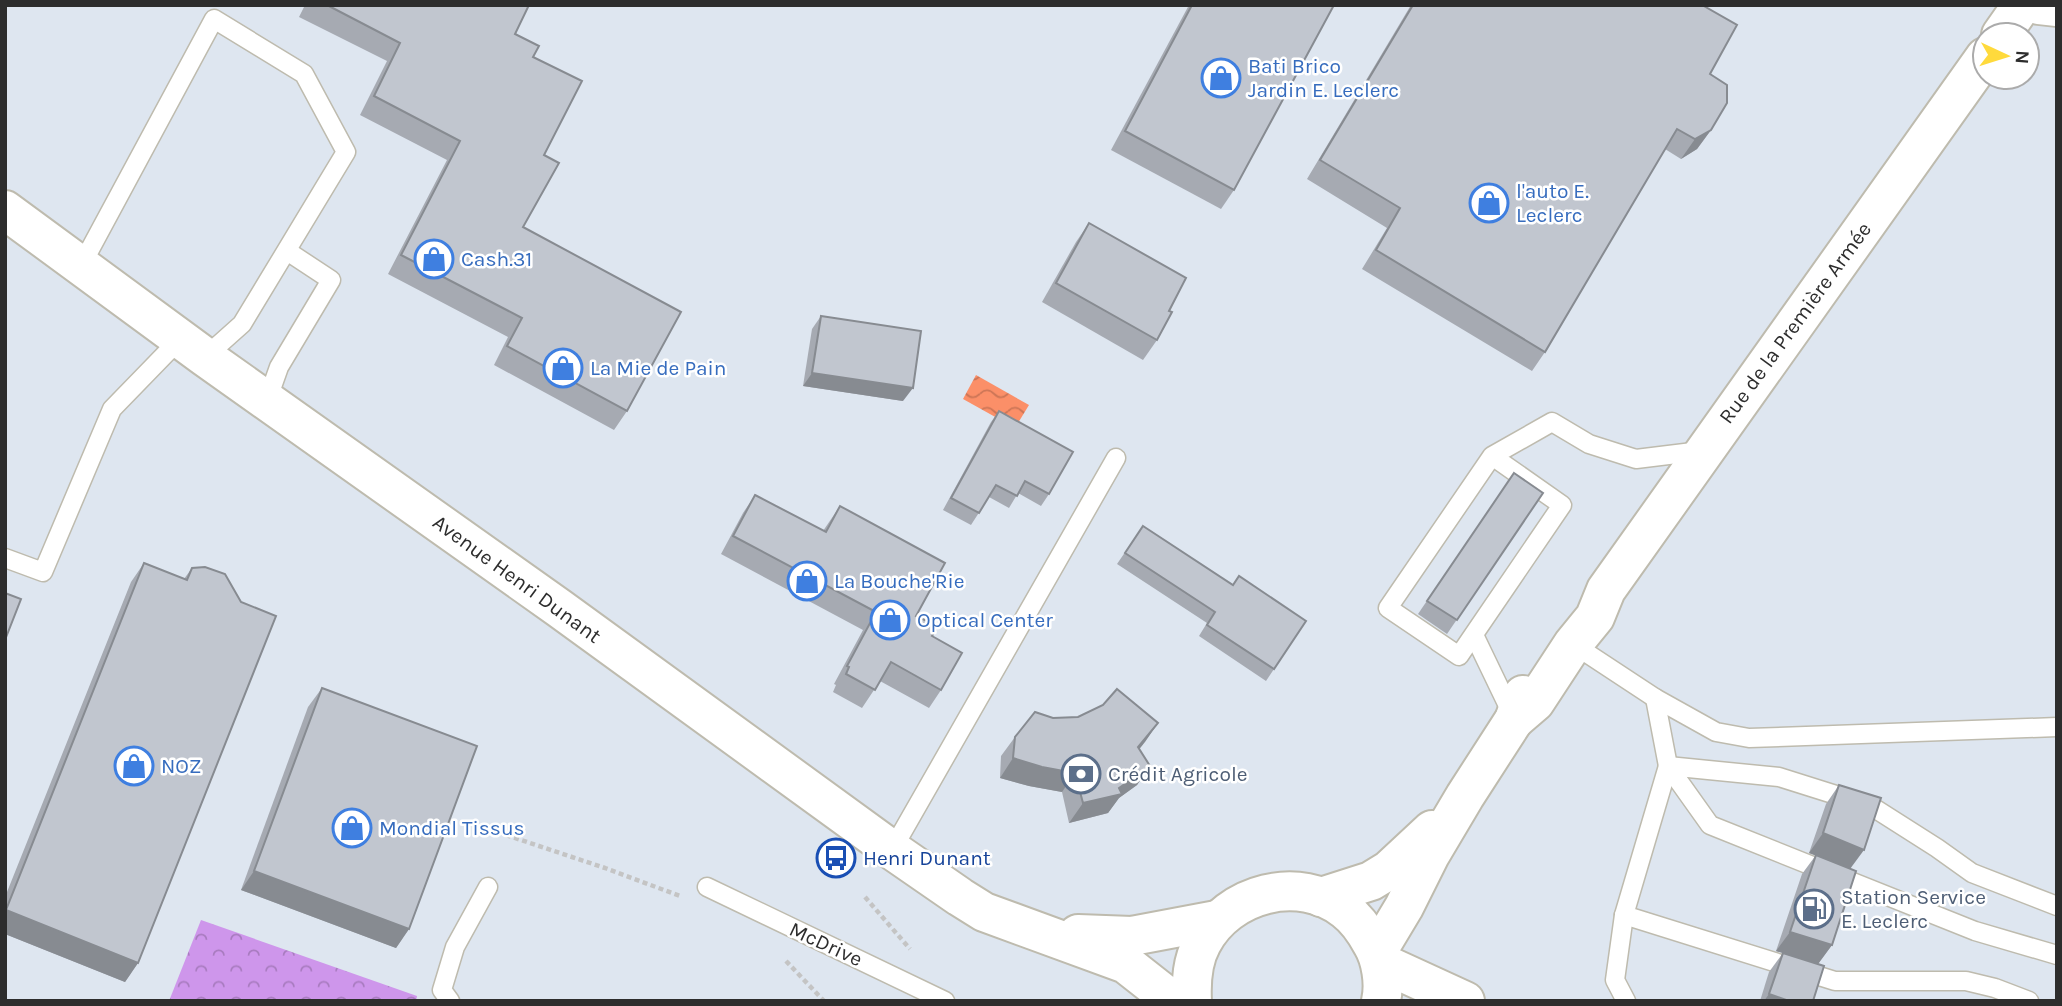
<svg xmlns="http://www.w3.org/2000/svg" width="2062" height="1006" font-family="Karla,sans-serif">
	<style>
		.forest { fill: url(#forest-crowns) }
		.water { fill: url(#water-waves) }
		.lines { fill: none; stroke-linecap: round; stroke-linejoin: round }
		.service-casing { stroke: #bebbae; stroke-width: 21 }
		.tertiary-casing { stroke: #bebbae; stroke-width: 42 }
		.secondary-casing { stroke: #bebbae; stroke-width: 42 }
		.path { stroke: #c4c4c4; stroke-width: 4.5; stroke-dasharray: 5 3.5; stroke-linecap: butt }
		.service { stroke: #fff; stroke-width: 18 }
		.tertiary { stroke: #fff; stroke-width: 38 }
		.secondary { stroke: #fff; stroke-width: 38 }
		.wall { fill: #a6aab2 }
		.shaded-wall { fill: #878b91 }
		.building { fill: #c1c6cf; stroke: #878b91; stroke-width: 2 }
		.labels { text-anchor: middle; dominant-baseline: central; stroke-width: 5; stroke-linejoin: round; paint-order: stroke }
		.shop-label { font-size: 21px; fill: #366cbe; stroke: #fff; text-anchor: start }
		.street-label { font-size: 21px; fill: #2d2d2d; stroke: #fff }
		.service-label { font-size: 21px; fill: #4e5e75; stroke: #fff; text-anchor: start }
		.transit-label { font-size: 21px; fill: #164399; stroke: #fff; text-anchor: start }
	</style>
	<defs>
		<pattern id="forest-crowns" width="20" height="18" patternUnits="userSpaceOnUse" patternTransform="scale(1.75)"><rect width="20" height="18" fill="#ce96eb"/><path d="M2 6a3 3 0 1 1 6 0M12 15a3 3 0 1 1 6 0" fill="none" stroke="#a87bbf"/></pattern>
		<pattern id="water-waves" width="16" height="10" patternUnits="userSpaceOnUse" patternTransform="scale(1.75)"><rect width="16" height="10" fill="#fb8f68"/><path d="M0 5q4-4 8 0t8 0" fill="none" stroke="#cc7556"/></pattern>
	</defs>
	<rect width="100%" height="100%" fill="#dee6f0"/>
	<path class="forest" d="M 201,920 L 417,996 L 416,1001 L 169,1001 Z"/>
	<path class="water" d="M 976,375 L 1029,405 L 1015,428 L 963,399 Z"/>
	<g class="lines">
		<defs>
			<g id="service">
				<path d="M 81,266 L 214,19 L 304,74 L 346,152 L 242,324 L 205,357"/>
				<path d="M 267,401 L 279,367 L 331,280 L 287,251"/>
				<path d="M 1492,456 L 1562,505 L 1459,656 L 1388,608 L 1492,456 L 1552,422 L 1589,444 L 1636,459 L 1701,451"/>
				<path d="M 5,558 L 43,572 L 112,409 L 180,339"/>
				<path d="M 1474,635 L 1512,714"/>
				<path d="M 1573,644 L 1655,698 L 1716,732 L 1749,738 L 2057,727"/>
				<path d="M 1655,698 L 1668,766 L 1710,825 L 1975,931 L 2057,955"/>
				<path d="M 1668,766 L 1779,777 L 1871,806 L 1937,848 L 1972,873 L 2057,906"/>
				<path d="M 892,850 L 1116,458"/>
				<path d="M 707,887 L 945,1001"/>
				<path d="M 1624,915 L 1835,981 L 1966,981 L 1995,988 L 2029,1001"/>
				<path d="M 450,1001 L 442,990 L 455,947 L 488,887"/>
				<path d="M 1626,1001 L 1615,980 L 1624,915 L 1668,766"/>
			</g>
			<g id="tertiary">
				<path d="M 2039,5 L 2057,7"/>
				<path d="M 2001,35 L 2022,5"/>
				<path d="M 1514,720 L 1535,702 L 1573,644 L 1595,617 L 1606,590 L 1985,57"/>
				<path d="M 1321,897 L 1371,881 L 1389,870 L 1432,830"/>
				<path d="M 1377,952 L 1404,907 L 1430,855 L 1465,796 L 1514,720 L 1523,695"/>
			</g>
			<g id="secondary">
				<path d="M 5,210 L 205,357 L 559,608 L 892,850 L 960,897 L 984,912 L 1126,964 L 1173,1001"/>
				<path d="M 1078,934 L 1132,936 L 1217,920"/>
				<path d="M 1380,962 L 1465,1001"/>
				<path d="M 1192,1001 C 1191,981 1192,961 1202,943 C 1228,893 1299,874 1345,910 C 1357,919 1365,931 1372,944 C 1381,959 1385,983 1381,1001"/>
			</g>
		</defs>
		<use href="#service" class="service-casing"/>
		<use href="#tertiary" class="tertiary-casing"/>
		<use href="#secondary" class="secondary-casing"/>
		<g class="path">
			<path d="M 506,835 L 605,868 L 680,896"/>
			<path d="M 865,897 L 910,949"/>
			<path d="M 786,961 L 824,1001"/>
		</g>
		<use href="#service" class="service"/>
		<use href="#tertiary" class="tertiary"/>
		<use href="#secondary" class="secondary"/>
	</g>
	<g class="wall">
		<path d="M 305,5 L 529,5 L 515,34 L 533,57 L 544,155 L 523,227 L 627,411 L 614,430 L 494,365 L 508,337 L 388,274 L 447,160 L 360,115 L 387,61 L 299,17 Z"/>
		<path d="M 1189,5 L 1334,5 L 1234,190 L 1221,209 L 1111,150 Z"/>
		<path d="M 1411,5 L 1702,5 L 1710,74 L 1711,130 L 1697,149 L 1681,159 L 1665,149 L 1545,352 L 1532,371 L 1362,269 L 1387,228 L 1307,179 Z"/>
		<path d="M 1089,223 L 1169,311 L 1157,340 L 1143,360 L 1042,302 L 1076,242 Z"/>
		<path d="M 821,316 L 903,401 L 803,386 L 812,329 Z"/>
		<path d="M 999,411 L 1049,494 L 1041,506 L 1018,493 L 1009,508 L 989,497 L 971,525 L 943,510 L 991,422 Z"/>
		<path d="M 1514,473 L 1543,493 L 1447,634 L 1418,614 Z"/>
		<path d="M 755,495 L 823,531 L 840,506 L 932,636 L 941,690 L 929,708 L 880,681 L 862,708 L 833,692 L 836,685 L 834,684 L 863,630 L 721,554 L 743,513 Z"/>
		<path d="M 1143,526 L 1233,585 L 1306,621 L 1266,681 L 1199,636 L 1207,623 L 1117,564 Z"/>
		<path d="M 144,563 L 184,579 L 192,568 L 138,963 L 125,982 L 5,934 L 5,897 L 131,582 Z"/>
		<path d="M 322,688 L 409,929 L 396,948 L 241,890 L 308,707 Z"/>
		<path d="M 1053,718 L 1158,723 L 1139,749 L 1150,766 L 1137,785 L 1119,798 L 1108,813 L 1069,823 L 1062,792 L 1029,786 L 1000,778 L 1001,756 L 1015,737 Z"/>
		<path d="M 1839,785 L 1850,869 L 1832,945 L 1818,964 L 1776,951 L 1802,874 L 1816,855 L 1809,853 L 1826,804 Z"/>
		<path d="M 1783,953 L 1813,1001 L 1760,1001 L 1769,972 Z"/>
	</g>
	<g class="shaded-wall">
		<path d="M 1711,130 L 1697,149 L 1681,159 L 1695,139 Z"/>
		<path d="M 812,373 L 913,388 L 903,401 L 803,386 Z"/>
		<path d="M 1158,723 L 1145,742 L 1125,767 L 1138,747 Z"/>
		<path d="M 1013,758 L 1075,773 L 1062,792 L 1029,786 L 1000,778 Z"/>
		<path d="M 1150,766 L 1137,785 L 1119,798 L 1108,813 L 1069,823 L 1083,803 L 1119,788 Z"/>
		<path d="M 1823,833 L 1864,850 L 1850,869 L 1809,853 Z"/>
		<path d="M 254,871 L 409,929 L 396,948 L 241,890 Z"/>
		<path d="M 6,910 L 138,963 L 125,982 L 5,934 Z"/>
		<path d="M 1790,932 L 1832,945 L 1818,964 L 1776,951 Z"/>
		<path d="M 1769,994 L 1789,1001 L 1764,1001 Z"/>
	</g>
	<g class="building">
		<path d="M 327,5 L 529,5 L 515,34 L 539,46 L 533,57 L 582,81 L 544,155 L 559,163 L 523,227 L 681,312 L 627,411 L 507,346 L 522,318 L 401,255 L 460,141 L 374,96 L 400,43 Z"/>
		<path d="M 1192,5 L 1334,5 L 1234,190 L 1125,131 Z"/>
		<path d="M 1413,5 L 1702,5 L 1737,25 L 1710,74 L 1727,85 L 1727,103 L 1711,130 L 1695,139 L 1677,129 L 1545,352 L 1376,250 L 1400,208 L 1320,160 Z"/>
		<path d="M 1089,223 L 1186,278 L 1169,311 L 1172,312 L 1157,340 L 1056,283 Z"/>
		<path d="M 821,316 L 921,331 L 913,388 L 812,373 Z"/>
		<path d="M 999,411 L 1073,452 L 1049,494 L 1025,481 L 1017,496 L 996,485 L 979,513 L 951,498 Z"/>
		<path d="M 1514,473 L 1543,493 L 1457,620 L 1427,601 Z"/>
		<path d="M 755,495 L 826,532 L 840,506 L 945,563 L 916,616 L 938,626 L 932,636 L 962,653 L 941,690 L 891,662 L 875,690 L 846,674 L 849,667 L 847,666 L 876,612 L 733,536 Z"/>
		<path d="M 1143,526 L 1233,585 L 1239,576 L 1306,621 L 1274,669 L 1207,625 L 1215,612 L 1125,553 Z"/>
		<path d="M 144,563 L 187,580 L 192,568 L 205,567 L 225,574 L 241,602 L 276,616 L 138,963 L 6,910 Z"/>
		<path d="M 5,593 L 21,599 L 5,640 Z"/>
		<path d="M 322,688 L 477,746 L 409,929 L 254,871 Z"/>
		<path d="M 1117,689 L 1158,723 L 1138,747 L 1150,766 L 1119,788 L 1122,794 L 1083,803 L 1075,773 L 1042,767 L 1013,758 L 1015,737 L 1035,712 L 1053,718 L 1078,717 L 1103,705 Z"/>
		<path d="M 1839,785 L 1881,798 L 1864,850 L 1823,833 Z"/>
		<path d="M 1816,855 L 1856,871 L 1832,945 L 1790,932 Z"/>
		<path d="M 1783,953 L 1824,966 L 1813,1001 L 1789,1001 L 1769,994 Z"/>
	</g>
	<defs>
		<symbol id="shop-ring" viewBox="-11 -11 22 22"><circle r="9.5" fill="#fff" stroke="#3f7fe0" stroke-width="1.5"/><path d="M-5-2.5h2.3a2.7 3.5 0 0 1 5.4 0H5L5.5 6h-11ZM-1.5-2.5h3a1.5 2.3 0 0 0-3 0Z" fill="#3f7fe0"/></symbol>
		<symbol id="bank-ring" viewBox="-11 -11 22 22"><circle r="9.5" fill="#fff" stroke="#5c6f8a" stroke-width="1.5"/><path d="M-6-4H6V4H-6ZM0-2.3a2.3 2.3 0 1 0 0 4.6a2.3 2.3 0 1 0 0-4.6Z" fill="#5c6f8a"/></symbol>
		<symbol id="bus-ring" viewBox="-11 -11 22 22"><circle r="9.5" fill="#fff" stroke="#1a4fb4" stroke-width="1.5"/><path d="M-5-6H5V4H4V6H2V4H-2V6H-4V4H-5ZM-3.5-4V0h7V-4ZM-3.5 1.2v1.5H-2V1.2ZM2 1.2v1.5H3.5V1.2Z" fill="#1a4fb4"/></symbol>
		<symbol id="fuel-ring" viewBox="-11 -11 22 22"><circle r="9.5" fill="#fff" stroke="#5c6f8a" stroke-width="1.5"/><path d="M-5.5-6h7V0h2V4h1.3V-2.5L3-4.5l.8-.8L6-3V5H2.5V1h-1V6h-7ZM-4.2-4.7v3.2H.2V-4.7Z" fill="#5c6f8a"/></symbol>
	</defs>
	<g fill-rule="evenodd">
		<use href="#shop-ring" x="1199" y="56" width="44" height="44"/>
		<use href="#shop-ring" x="1467" y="181" width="44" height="44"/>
		<use href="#shop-ring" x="412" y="237" width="44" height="44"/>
		<use href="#shop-ring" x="541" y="346" width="44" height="44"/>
		<use href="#shop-ring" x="785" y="559" width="44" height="44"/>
		<use href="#shop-ring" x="868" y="598" width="44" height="44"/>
		<use href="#shop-ring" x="112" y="744" width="44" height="44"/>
		<use href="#bank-ring" x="1059" y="752" width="44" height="44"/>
		<use href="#shop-ring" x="330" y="806" width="44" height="44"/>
		<use href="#bus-ring" x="814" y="836" width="44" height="44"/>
		<use href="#fuel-ring" x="1792" y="887" width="44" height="44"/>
	</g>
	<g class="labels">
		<g class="shop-label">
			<text x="1248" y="66">Bati Brico<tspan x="1248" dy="24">Jardin E. Leclerc</tspan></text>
			<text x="1516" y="191">l'auto E.<tspan x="1516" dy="24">Leclerc</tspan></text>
			<text x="461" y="259">Cash.31</text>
			<text x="590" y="368">La Mie de Pain</text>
			<text x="834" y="581">La Bouche'Rie</text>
			<text x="917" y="620">Optical Center</text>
			<text x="161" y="766">NOZ</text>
			<text x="379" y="828">Mondial Tissus</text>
		</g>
		<g class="street-label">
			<text transform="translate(1795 323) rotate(-54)">Rue de la Première Armée</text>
			<text transform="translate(517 579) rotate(36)">Avenue Henri Dunant</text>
			<text transform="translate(826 944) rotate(25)">McDrive</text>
		</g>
		<g class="service-label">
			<text x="1108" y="774">Crédit Agricole</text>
			<text x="1841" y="897">Station Service<tspan x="1841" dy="24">E. Leclerc</tspan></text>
		</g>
		<g class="transit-label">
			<text x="863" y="858">Henri Dunant</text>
		</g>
	</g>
	<rect width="2062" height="1006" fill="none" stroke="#2d2d2d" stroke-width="14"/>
	<g transform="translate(2006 56) rotate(94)"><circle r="33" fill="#ffffff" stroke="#ababab" stroke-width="2"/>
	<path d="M0-5L12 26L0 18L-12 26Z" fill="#ffda3c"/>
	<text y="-10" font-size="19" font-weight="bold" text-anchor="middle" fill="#2d2d2d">N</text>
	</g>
</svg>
